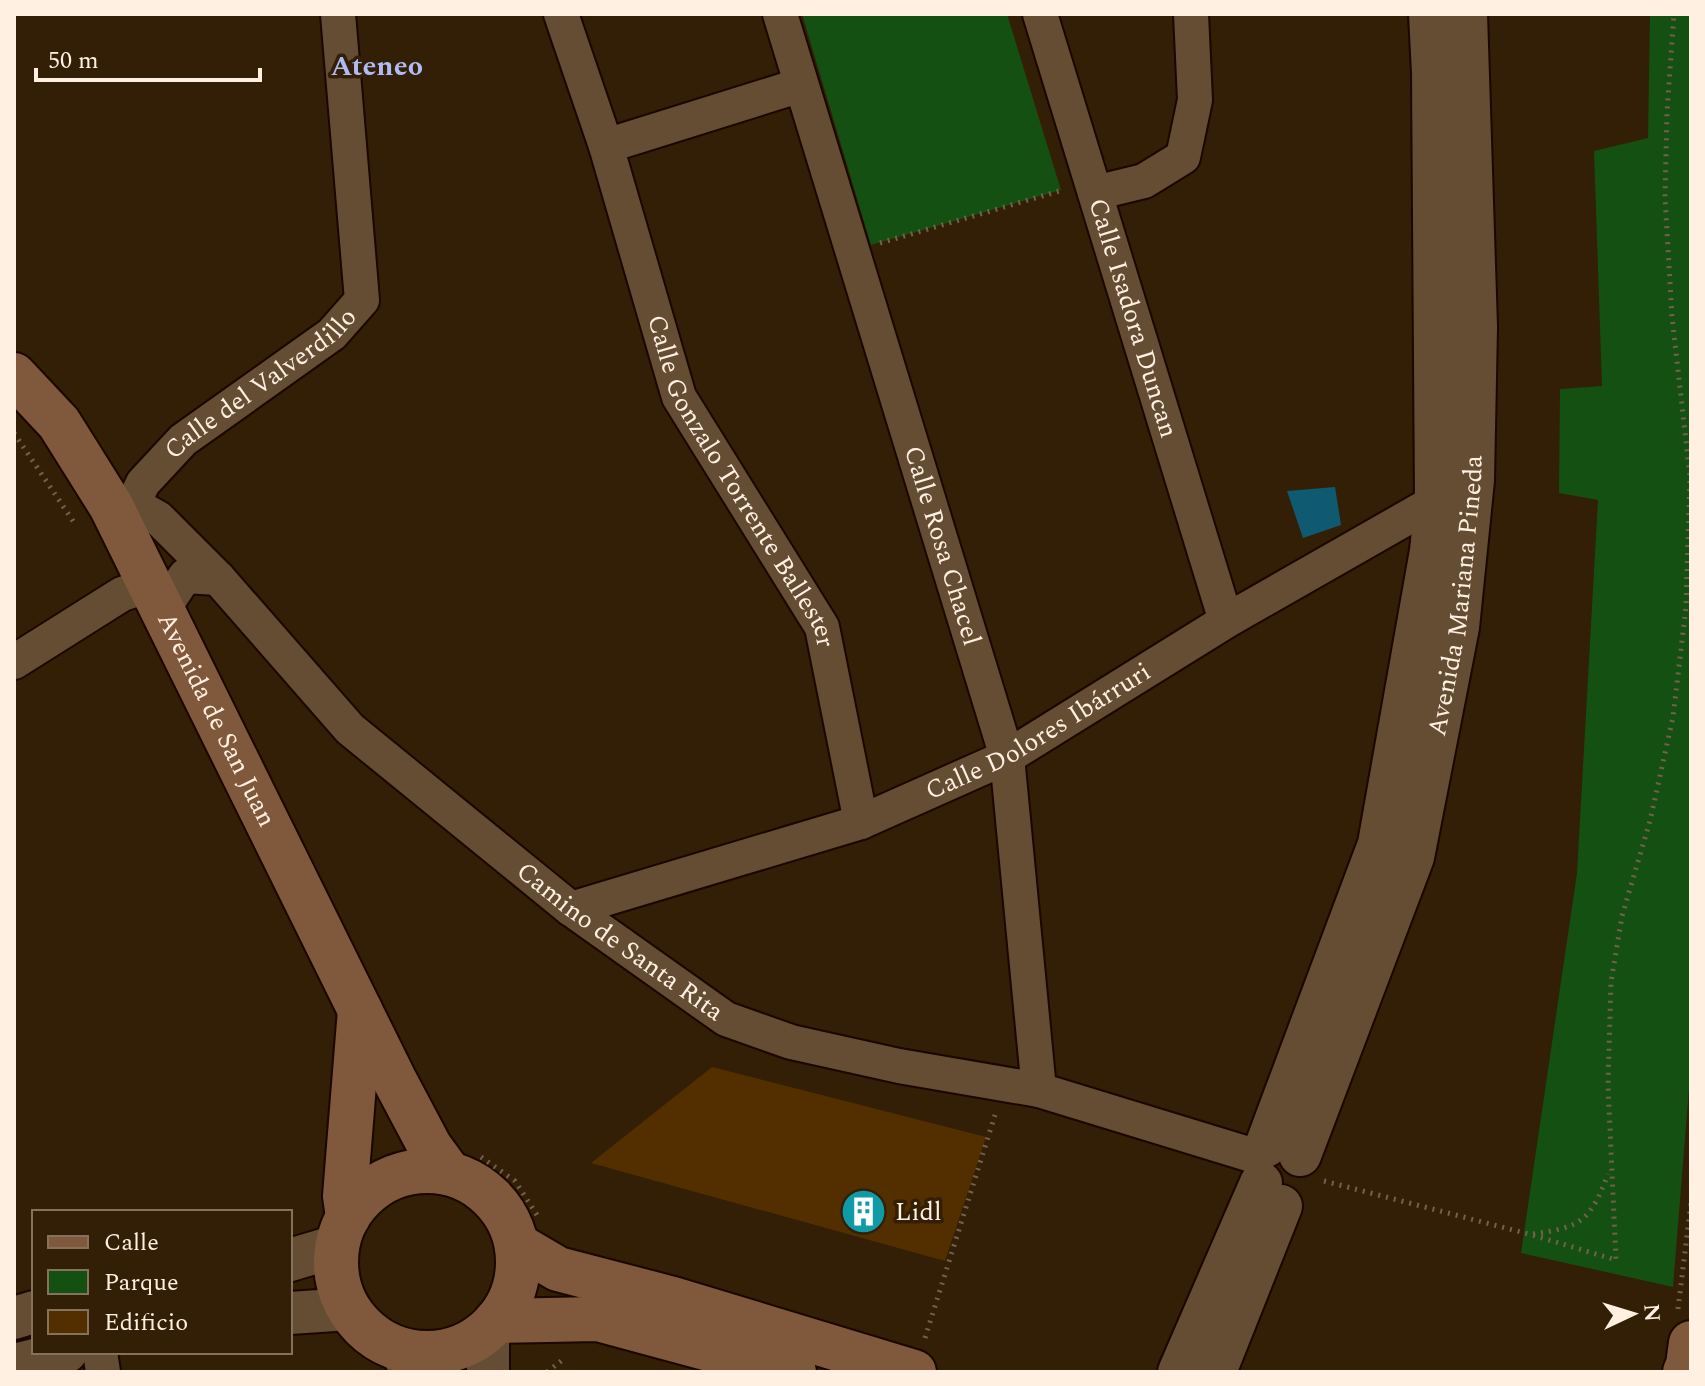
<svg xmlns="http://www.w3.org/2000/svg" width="1705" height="1386" font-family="Spectral,serif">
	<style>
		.green { fill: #145011 }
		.water { fill: #105a71 }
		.building { fill: #532f00 }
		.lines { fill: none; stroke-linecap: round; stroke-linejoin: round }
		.minor-casing { stroke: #1a0700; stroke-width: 38 }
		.tertiary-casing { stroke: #1a0700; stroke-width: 46 }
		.secondary-casing { stroke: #1a0700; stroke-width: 48 }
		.path { stroke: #74614c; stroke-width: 5; stroke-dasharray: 2 6; stroke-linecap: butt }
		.minor { stroke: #654d34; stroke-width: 34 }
		.tertiary { stroke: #654d34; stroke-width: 42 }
		.secondary { stroke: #80593d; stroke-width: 44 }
		.labels { text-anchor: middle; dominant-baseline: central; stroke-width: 7; stroke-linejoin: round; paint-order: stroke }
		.street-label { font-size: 26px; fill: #fff0e2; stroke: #331e06 }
		.poi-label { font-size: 26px; fill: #fff0e2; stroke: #331e06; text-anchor: start }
		.neighbourhood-label { font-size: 28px; font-weight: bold; fill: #b1bbf3; stroke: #331e06 }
	</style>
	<rect width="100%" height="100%" fill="#331e06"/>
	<g class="green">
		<path d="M 802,14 L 1007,14 L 1061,190 L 871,245 Z"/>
		<path d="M 1650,14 L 1691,14 L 1691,1064 L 1673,1287 L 1521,1253 L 1577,873 L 1598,500 L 1559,493 L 1560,389 L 1602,386 L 1594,151 L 1648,138 Z"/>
	</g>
	<path class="water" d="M 1335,487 L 1341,525 L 1303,538 L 1287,491 Z"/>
	<path class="building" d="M 712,1067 L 986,1137 L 945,1261 L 591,1163 Z"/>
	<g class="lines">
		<defs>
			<g id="minor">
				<path id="s1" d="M 561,14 L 606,146 L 679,397 L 822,627 L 861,822"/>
				<path id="s2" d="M 780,14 L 1007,757 L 1039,1090"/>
				<path id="s3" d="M 1040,14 L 1226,621"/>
				<path d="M 606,146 L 801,85"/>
				<path d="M 1095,193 L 1144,181 L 1183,157 L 1195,100 L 1191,14"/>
				<path id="s4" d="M 133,504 L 143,483 L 183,440 L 332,334 L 362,300 L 338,14"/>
				<path id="s5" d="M 111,506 L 133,504 L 158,518 L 218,578 L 350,729 L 571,909 L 726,1019 L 791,1042 L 899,1066 L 1039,1090 L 1258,1157"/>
				<path d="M 162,611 L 185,576 L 218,578"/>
				<path d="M 14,662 L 122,594 L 150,585"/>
				<path id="s6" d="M 571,909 L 861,822 L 1007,757 L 1226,621 L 1452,492"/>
				<path d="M 100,1352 L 103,1372"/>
			</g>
			<g id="tertiary">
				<path d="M 1266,1146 L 1379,844 L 1431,551 L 1436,501 L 1433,73 L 1430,14"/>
				<path id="s7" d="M 1300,1155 L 1413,857 L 1458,627 L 1473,480 L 1476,327 L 1466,14"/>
				<path d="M 290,1260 L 337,1246"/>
				<path d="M 290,1313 L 349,1309"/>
				<path d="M 14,1318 L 34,1312"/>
				<path d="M 488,1330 L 488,1372"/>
				<path d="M 402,1350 L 411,1372"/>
				<path d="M 14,1365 L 66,1352"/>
				<path d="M 1179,1372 L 1261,1183"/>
				<path d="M 1215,1372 L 1281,1206"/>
			</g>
			<g id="secondary">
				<path id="s8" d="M 14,375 L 59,423 L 111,506 L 394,1079 L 430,1147 L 449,1173"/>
				<circle cx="427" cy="1262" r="91"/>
				<path d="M 348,1217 L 345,1196 L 360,1010"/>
				<path d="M 517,1245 L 558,1269 L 673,1299 L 914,1372"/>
				<path d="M 496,1321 L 598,1319 L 794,1372"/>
				<path d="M 1685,1372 L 1688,1365 L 1691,1343"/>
			</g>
		</defs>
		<use href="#minor" class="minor-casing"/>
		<use href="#tertiary" class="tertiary-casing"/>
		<use href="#secondary" class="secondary-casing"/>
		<g class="path">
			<path d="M 880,243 L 1063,190"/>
			<path d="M 14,433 L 75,524"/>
			<path d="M 481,1157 L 515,1181 L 537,1215"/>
			<path d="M 1324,1181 L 1529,1234 L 1616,1260 L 1608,1085 L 1611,982 L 1622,916 L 1650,821 L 1673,717 L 1686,607 L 1690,476 L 1672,317 L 1665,197 L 1667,112 L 1674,14"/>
			<path d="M 1533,1234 C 1582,1227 1590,1221 1608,1174"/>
			<path d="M 1678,1309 L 1691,1203"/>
			<path d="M 925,1338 L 995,1115"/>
			<path d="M 547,1372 L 565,1358"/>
		</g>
		<use href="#minor" class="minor"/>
		<use href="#tertiary" class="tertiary"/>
		<use href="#secondary" class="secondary"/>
	</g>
	<defs>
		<symbol id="building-disc" viewBox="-11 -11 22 22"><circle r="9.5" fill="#0f9aa8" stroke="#331e06"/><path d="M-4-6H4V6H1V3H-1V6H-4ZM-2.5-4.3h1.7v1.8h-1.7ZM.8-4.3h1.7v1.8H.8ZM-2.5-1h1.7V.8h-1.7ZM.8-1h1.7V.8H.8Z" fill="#fff"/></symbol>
	</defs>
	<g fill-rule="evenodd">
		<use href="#building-disc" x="838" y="1186" width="51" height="51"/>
	</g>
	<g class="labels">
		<g class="street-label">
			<text stroke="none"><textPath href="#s3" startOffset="318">Calle Isadora Duncan</textPath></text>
			<text stroke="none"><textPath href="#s4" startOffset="178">Calle del Valverdillo</textPath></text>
			<text stroke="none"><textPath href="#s1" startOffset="504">Calle Gonzalo Torrente Ballester</textPath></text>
			<text stroke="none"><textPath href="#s2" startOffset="556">Calle Rosa Chacel</textPath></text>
			<text stroke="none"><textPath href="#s7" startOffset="584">Avenida Mariana Pineda</textPath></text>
			<text stroke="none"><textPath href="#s8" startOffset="402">Avenida de San Juan</textPath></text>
			<text stroke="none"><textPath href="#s6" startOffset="502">Calle Dolores Ibárruri</textPath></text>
			<text stroke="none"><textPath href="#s5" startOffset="680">Camino de Santa Rita</textPath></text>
		</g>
		<g class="poi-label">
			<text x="895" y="1212">Lidl</text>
		</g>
		<g class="neighbourhood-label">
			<text x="377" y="66">Ateneo</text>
		</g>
	</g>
	<rect width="1705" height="1386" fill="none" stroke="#fff0e2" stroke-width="32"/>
	<rect x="32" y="1210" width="260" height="144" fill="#331e06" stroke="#85725e" stroke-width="2"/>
	<rect x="48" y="1236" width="40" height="12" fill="#80593d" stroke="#85725e" stroke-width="2"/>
	<text x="104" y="1250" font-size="24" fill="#fff0e2">Calle</text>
	<rect x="48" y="1270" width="40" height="24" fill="#145011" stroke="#85725e" stroke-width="2"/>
	<text x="104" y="1290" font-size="24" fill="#fff0e2">Parque</text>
	<rect x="48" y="1310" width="40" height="24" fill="#532f00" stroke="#85725e" stroke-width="2"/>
	<text x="104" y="1330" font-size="24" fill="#fff0e2">Edificio</text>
	<g transform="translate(1633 1314) rotate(86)" stroke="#331e06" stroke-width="6" paint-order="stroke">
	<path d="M0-6L14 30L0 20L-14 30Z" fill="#fff0e2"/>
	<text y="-12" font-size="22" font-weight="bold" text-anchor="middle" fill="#fff0e2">N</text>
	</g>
	<path d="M36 68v12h224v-12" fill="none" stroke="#fff0e2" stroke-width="4"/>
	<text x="48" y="68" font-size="24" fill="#fff0e2" stroke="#331e06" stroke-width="6" paint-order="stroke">50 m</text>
</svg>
